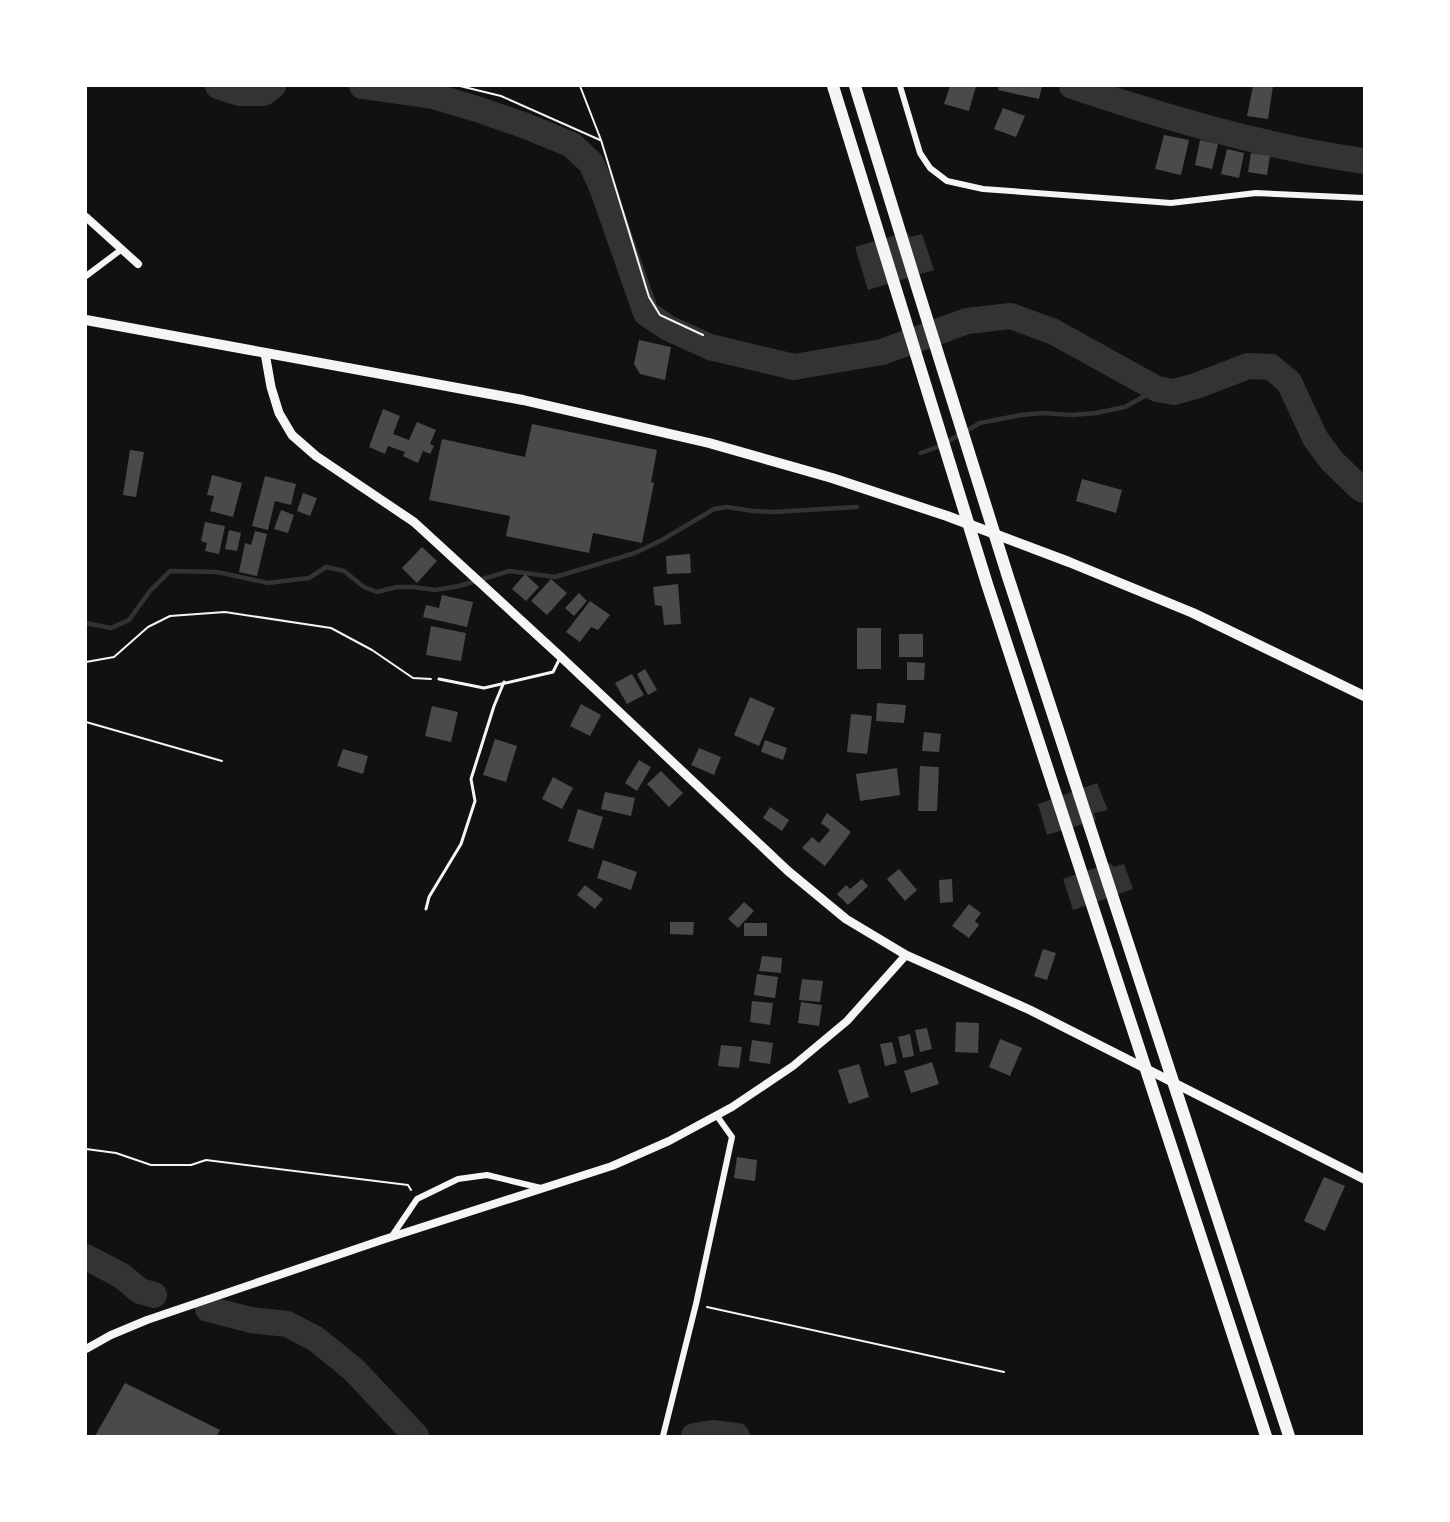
<svg xmlns="http://www.w3.org/2000/svg" width="1450" height="1522" font-family="Raleway,sans-serif">
	<style>
		.water { fill: #333 }
		.lines { fill: none; stroke-linecap: round; stroke-linejoin: round }
		.stream { stroke: #333; stroke-width: 4.5 }
		.river { stroke: #333; stroke-width: 26 }
		.building { fill: #4a4a4a }
		.path { stroke: #f5f5f5; stroke-width: 2 }
		.service { stroke: #f5f5f5; stroke-width: 3 }
		.minor { stroke: #f5f5f5; stroke-width: 6 }
		.tertiary { stroke: #f5f5f5; stroke-width: 8 }
		.secondary { stroke: #f5f5f5; stroke-width: 9 }
		.trunk { stroke: #f5f5f5; stroke-width: 10 }
		.motorway { stroke: #f5f5f5; stroke-width: 12 }
	</style>
	<rect width="100%" height="100%" fill="#111"/>
	<g class="water">
		<path d="M 907,232 L 910,237 L 922,234 L 934,270 L 868,290 L 855,247 Z"/>
		<path d="M 1097,783 L 1108,810 L 1094,813 L 1096,820 L 1047,835 L 1038,804 Z"/>
		<path d="M 1110,863 L 1114,867 L 1124,864 L 1133,889 L 1073,910 L 1063,879 Z"/>
	</g>
	<g class="lines">
		<g class="stream">
			<path d="M 921,453 L 940,446 L 980,423 L 1021,415 L 1043,413 L 1072,415 L 1096,413 L 1125,407 L 1157,389"/>
			<path d="M 86,623 L 111,628 L 129,620 L 150,591 L 170,571 L 217,572 L 268,583 L 309,578 L 326,567 L 344,571 L 364,587 L 377,592 L 397,587 L 413,587 L 435,590 L 459,586 L 510,571 L 555,577 L 635,553 L 662,540 L 714,509 L 727,507 L 753,511 L 774,512 L 857,507"/>
		</g>
		<g class="river">
			<path d="M 218,86 L 240,93 L 264,93 L 273,86"/>
			<path d="M 362,86 L 433,96 L 477,109 L 526,126 L 572,145 L 591,163 L 603,190 L 646,313 L 668,328 L 710,347 L 794,367 L 882,352 L 967,321 L 1011,316 L 1054,332 L 1157,389 L 1174,392 L 1196,386 L 1248,366 L 1271,367 L 1289,382 L 1315,438 L 1332,461 L 1360,488 L 1364,490"/>
			<path d="M 1072,86 C 1167,118 1265,147 1364,161"/>
			<path d="M 86,1257 L 122,1276 L 140,1291 L 154,1295"/>
			<path d="M 208,1309 L 251,1320 L 287,1324 L 316,1339 L 354,1370 L 416,1436"/>
			<path d="M 694,1436 L 712,1433 L 737,1436"/>
		</g>
	</g>
	<g class="building">
		<path d="M 950,86 L 976,86 L 969,111 L 944,104 Z"/>
		<path d="M 999,86 L 1042,86 L 1039,99 L 998,90 Z"/>
		<path d="M 1253,86 L 1273,86 L 1268,119 L 1247,116 Z"/>
		<path d="M 1003,108 L 1025,116 L 1016,137 L 994,129 Z"/>
		<path d="M 1164,135 L 1189,140 L 1181,175 L 1155,169 Z"/>
		<path d="M 1200,140 L 1218,144 L 1212,169 L 1195,165 Z"/>
		<path d="M 1227,149 L 1244,153 L 1239,178 L 1221,174 Z"/>
		<path d="M 1251,153 L 1270,156 L 1267,175 L 1248,172 Z"/>
		<path d="M 639,340 L 671,347 L 665,380 L 640,374 L 634,364 Z"/>
		<path d="M 383,409 L 400,416 L 393,434 L 409,440 L 417,422 L 436,430 L 430,444 L 434,446 L 430,454 L 423,451 L 418,463 L 403,456 L 405,452 L 388,446 L 385,454 L 369,447 Z"/>
		<path d="M 532,424 L 657,450 L 651,482 L 654,483 L 642,543 L 593,533 L 589,553 L 506,536 L 510,516 L 429,500 L 442,439 L 525,457 Z"/>
		<path d="M 130,450 L 144,452 L 136,497 L 123,495 Z"/>
		<path d="M 212,475 L 242,483 L 233,517 L 210,511 L 214,496 L 207,495 Z"/>
		<path d="M 265,476 L 296,484 L 291,505 L 275,501 L 268,530 L 252,526 Z"/>
		<path d="M 1082,479 L 1122,490 L 1116,513 L 1076,501 Z"/>
		<path d="M 303,493 L 317,498 L 310,516 L 297,511 Z"/>
		<path d="M 281,510 L 294,515 L 288,533 L 274,529 Z"/>
		<path d="M 205,522 L 225,526 L 219,554 L 205,551 L 207,543 L 201,541 Z"/>
		<path d="M 229,530 L 241,533 L 237,551 L 225,549 Z"/>
		<path d="M 255,531 L 267,534 L 257,576 L 239,572 L 245,543 L 251,545 Z"/>
		<path d="M 422,547 L 437,561 L 417,583 L 402,568 Z"/>
		<path d="M 690,554 L 691,573 L 667,574 L 666,556 Z"/>
		<path d="M 525,574 L 539,587 L 526,601 L 512,589 Z"/>
		<path d="M 551,579 L 567,593 L 547,615 L 531,601 Z"/>
		<path d="M 678,584 L 681,624 L 664,625 L 662,606 L 655,605 L 653,587 Z"/>
		<path d="M 579,593 L 587,601 L 574,616 L 565,608 Z"/>
		<path d="M 442,595 L 473,602 L 467,627 L 423,617 L 426,605 L 439,608 Z"/>
		<path d="M 590,601 L 610,615 L 598,630 L 591,627 L 580,642 L 566,632 Z"/>
		<path d="M 431,626 L 466,633 L 461,661 L 426,655 Z"/>
		<rect x="857" y="628" width="24" height="41"/>
		<rect x="899" y="634" width="24" height="23"/>
		<path d="M 907,662 L 925,663 L 924,680 L 907,680 Z"/>
		<path d="M 645,669 L 657,690 L 648,695 L 637,674 Z"/>
		<path d="M 632,674 L 644,695 L 627,704 L 615,683 Z"/>
		<path d="M 750,697 L 775,708 L 759,746 L 734,735 Z"/>
		<path d="M 877,703 L 906,705 L 904,723 L 876,721 Z"/>
		<path d="M 581,704 L 601,715 L 590,736 L 570,726 Z"/>
		<path d="M 432,706 L 458,712 L 451,742 L 425,736 Z"/>
		<path d="M 851,714 L 872,716 L 867,754 L 847,752 Z"/>
		<path d="M 924,732 L 941,734 L 939,752 L 922,751 Z"/>
		<path d="M 495,739 L 517,746 L 506,782 L 483,775 Z"/>
		<path d="M 765,740 L 787,748 L 783,760 L 761,752 Z"/>
		<path d="M 699,748 L 721,757 L 714,775 L 691,765 Z"/>
		<path d="M 343,749 L 368,756 L 363,774 L 337,766 Z"/>
		<path d="M 639,760 L 651,767 L 637,791 L 625,783 Z"/>
		<path d="M 920,766 L 939,767 L 937,811 L 918,811 Z"/>
		<path d="M 897,768 L 900,795 L 860,801 L 856,774 Z"/>
		<path d="M 661,771 L 683,793 L 669,807 L 647,784 Z"/>
		<path d="M 553,777 L 573,788 L 562,809 L 542,799 Z"/>
		<path d="M 605,792 L 635,798 L 631,816 L 601,809 Z"/>
		<path d="M 770,807 L 789,820 L 782,831 L 763,818 Z"/>
		<path d="M 578,809 L 603,817 L 593,849 L 568,841 Z"/>
		<path d="M 827,813 L 851,832 L 825,866 L 802,848 L 812,837 L 819,843 L 830,830 L 821,823 Z"/>
		<path d="M 603,860 L 637,872 L 631,890 L 597,878 Z"/>
		<path d="M 899,869 L 917,890 L 905,901 L 887,879 Z"/>
		<path d="M 862,879 L 868,886 L 848,905 L 837,894 L 846,885 L 850,889 Z"/>
		<path d="M 952,879 L 953,902 L 940,903 L 939,880 Z"/>
		<path d="M 585,885 L 603,899 L 595,909 L 577,895 Z"/>
		<path d="M 744,902 L 754,911 L 738,928 L 728,919 Z"/>
		<path d="M 969,904 L 981,913 L 975,921 L 979,925 L 969,938 L 952,926 Z"/>
		<path d="M 670,922 L 694,922 L 693,935 L 670,934 Z"/>
		<rect x="744" y="923" width="23" height="13"/>
		<path d="M 1043,949 L 1056,953 L 1047,980 L 1034,976 Z"/>
		<path d="M 762,956 L 782,958 L 781,973 L 759,971 Z"/>
		<path d="M 757,974 L 778,977 L 775,998 L 754,995 Z"/>
		<path d="M 802,979 L 823,981 L 820,1002 L 799,1000 Z"/>
		<path d="M 752,1001 L 773,1003 L 770,1025 L 750,1022 Z"/>
		<path d="M 801,1002 L 822,1005 L 819,1026 L 798,1023 Z"/>
		<path d="M 956,1022 L 979,1023 L 978,1053 L 955,1052 Z"/>
		<path d="M 927,1028 L 932,1049 L 920,1052 L 915,1030 Z"/>
		<path d="M 910,1034 L 914,1056 L 903,1058 L 898,1037 Z"/>
		<path d="M 1000,1039 L 1022,1048 L 1010,1076 L 989,1067 Z"/>
		<path d="M 752,1040 L 773,1043 L 770,1064 L 749,1061 Z"/>
		<path d="M 892,1042 L 897,1063 L 885,1066 L 880,1044 Z"/>
		<path d="M 721,1045 L 742,1047 L 739,1068 L 718,1066 Z"/>
		<path d="M 932,1062 L 939,1084 L 911,1093 L 904,1071 Z"/>
		<path d="M 859,1064 L 869,1097 L 849,1104 L 838,1070 Z"/>
		<path d="M 737,1157 L 757,1160 L 755,1181 L 734,1178 Z"/>
		<path d="M 1324,1177 L 1345,1186 L 1325,1231 L 1304,1221 Z"/>
		<path d="M 125,1383 L 220,1430 L 217,1436 L 95,1436 Z"/>
	</g>
	<g class="lines">
		<g class="path">
			<path d="M 460,86 L 501,96 L 600,140"/>
			<path d="M 580,86 L 601,140 L 649,297 L 660,315 L 703,335"/>
			<path d="M 86,662 L 114,657 L 148,627 L 170,616 L 225,612 L 331,628 L 372,650 L 413,678 L 431,679"/>
			<path d="M 86,722 L 222,761"/>
			<path d="M 86,1149 L 116,1153 L 151,1165 L 191,1165 L 206,1160 L 408,1185 L 411,1190"/>
			<path d="M 707,1307 L 1004,1372"/>
		</g>
		<g class="service">
			<path d="M 439,679 L 484,688 L 553,672 L 559,660"/>
			<path d="M 426,909 L 429,897 L 461,844 L 475,801 L 471,779 L 494,706 L 504,682"/>
		</g>
		<g class="minor">
			<path d="M 900,86 L 920,153 L 930,168 L 947,181 L 983,189 L 1171,203 L 1256,193 L 1364,198"/>
			<path d="M 86,276 L 122,249"/>
			<path d="M 392,1236 L 417,1199 L 458,1179 L 487,1175 L 541,1188"/>
			<path d="M 663,1436 L 696,1304 L 732,1137 L 717,1116"/>
		</g>
		<g class="tertiary">
			<path d="M 86,217 L 138,264"/>
			<path d="M 86,1349 L 111,1335 L 147,1320 L 382,1240 L 612,1166 L 669,1141 L 732,1107 L 793,1066 L 847,1021 L 906,955"/>
		</g>
		<path class="secondary" d="M 265,353 L 271,387 L 279,413 L 292,435 L 316,456 L 414,522 L 561,657 L 788,871 L 846,919 L 906,955 L 1030,1010 L 1364,1179"/>
		<path class="trunk" d="M 86,320 L 523,400 L 709,443 L 832,478 L 947,516 L 1069,562 L 1193,613 L 1364,696"/>
		<g class="motorway">
			<path d="M 833,86 L 987,584 L 1266,1436"/>
			<path d="M 855,86 L 917,287 L 1008,577 L 1289,1436"/>
		</g>
	</g>
	<rect width="1450" height="1522" fill="none" stroke="#ffffff" stroke-width="174"/>
</svg>
